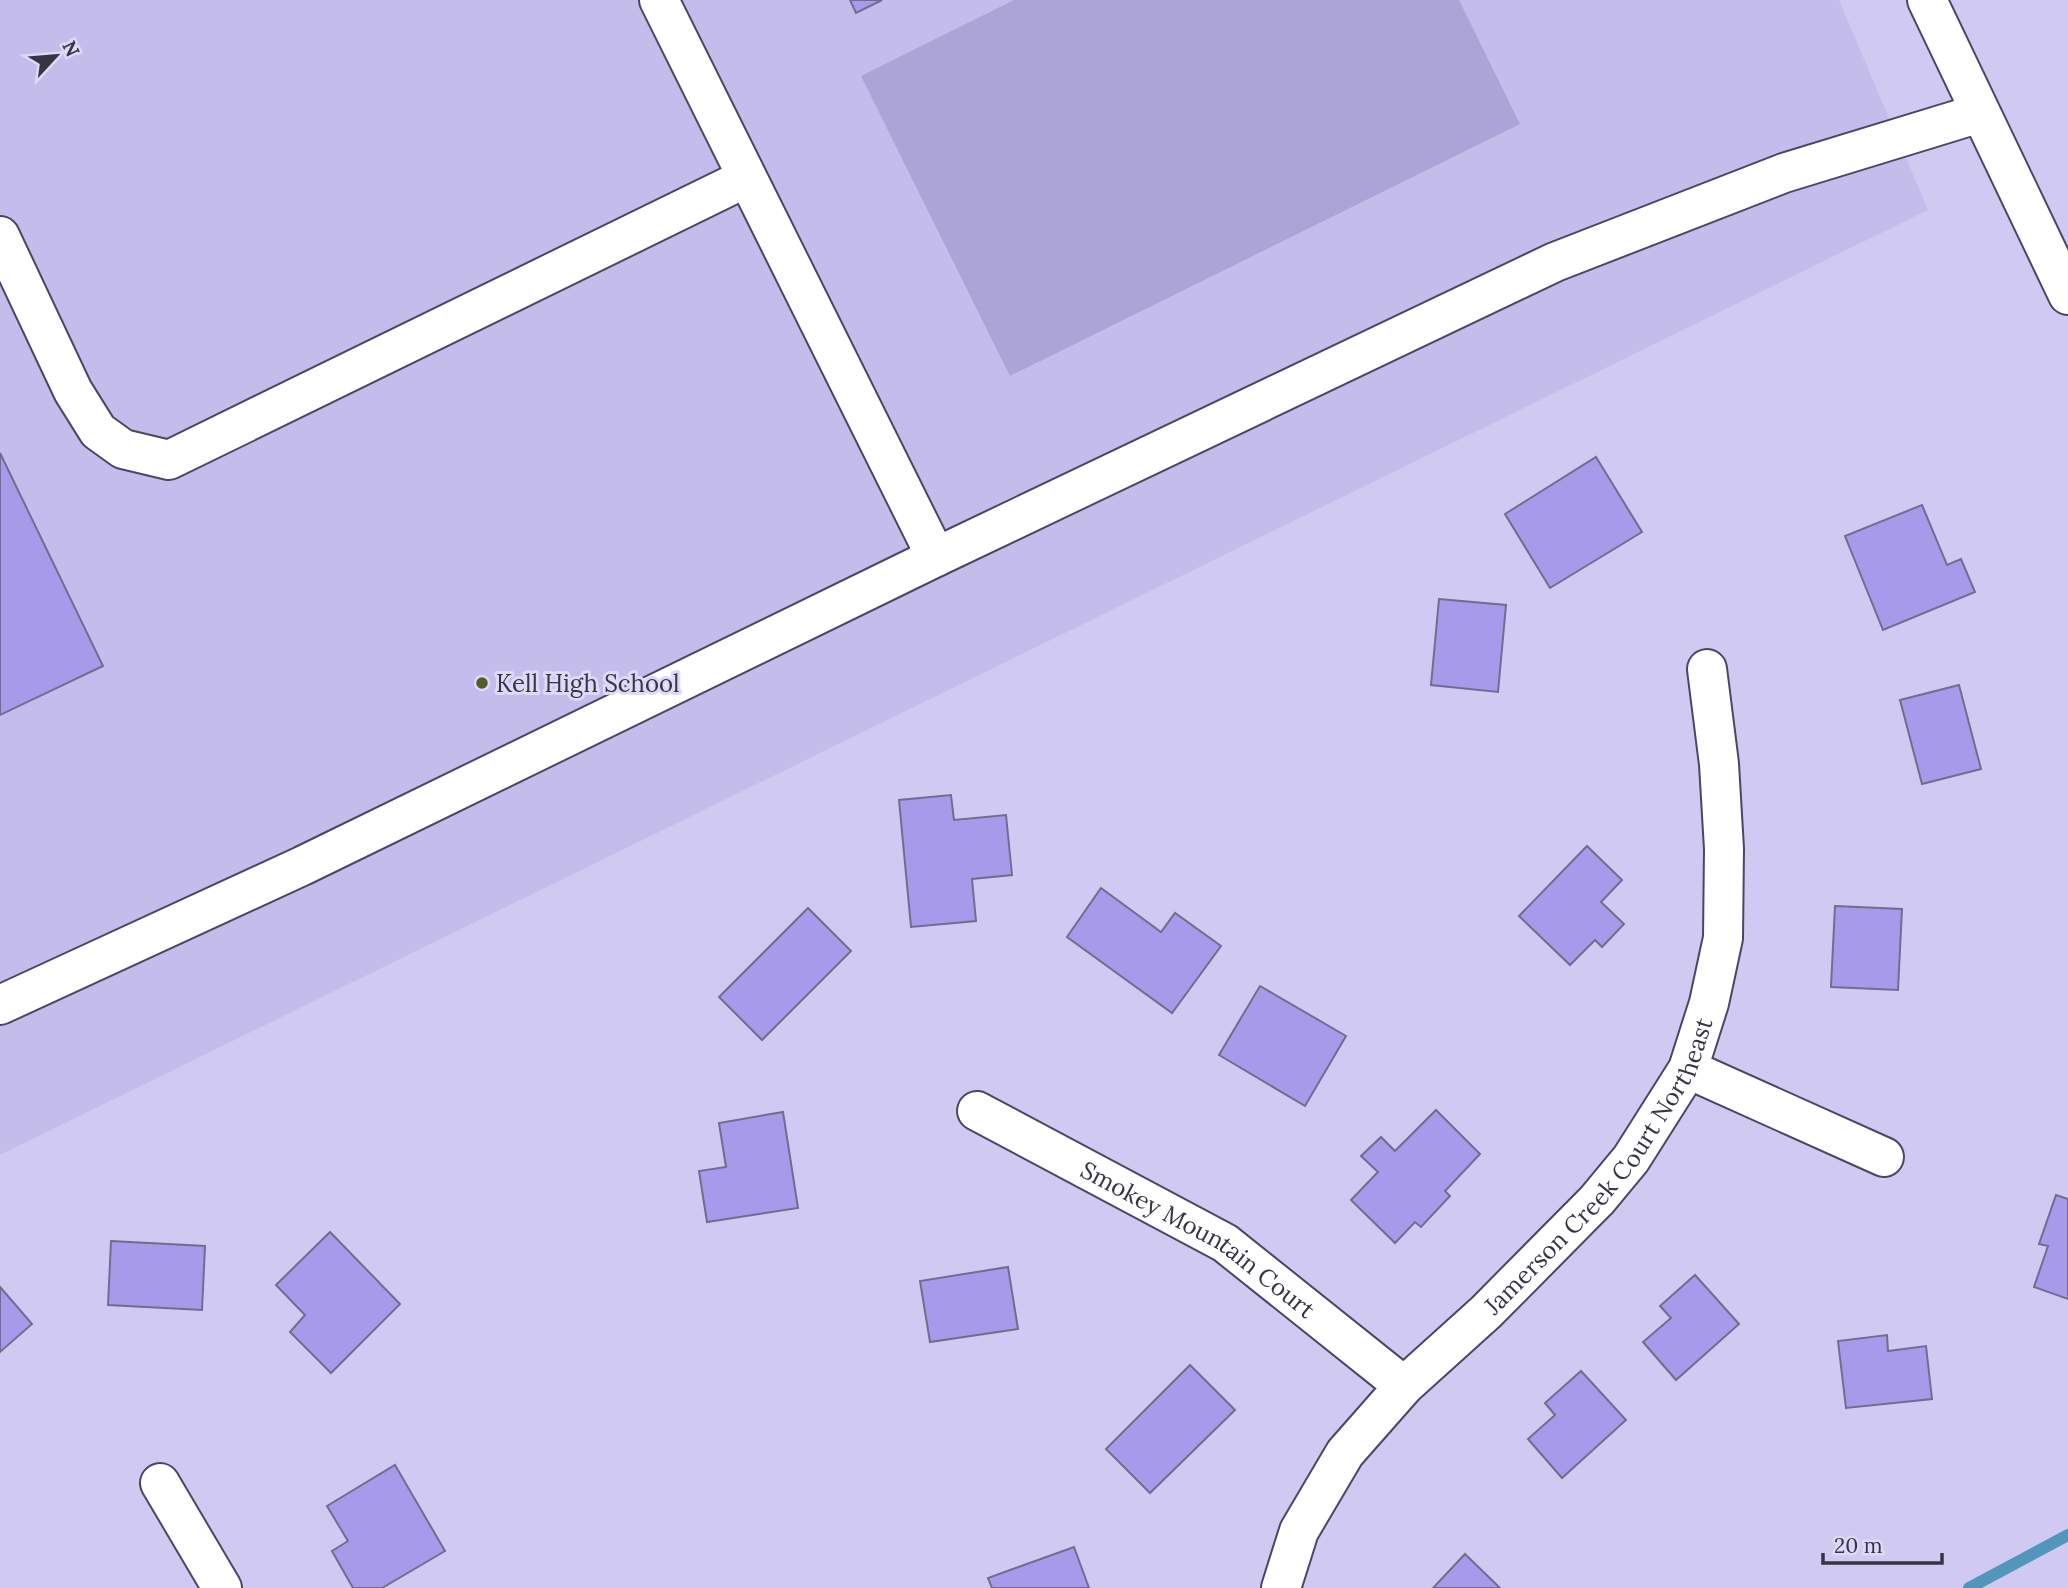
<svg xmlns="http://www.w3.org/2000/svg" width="2068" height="1588" font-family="Lora,serif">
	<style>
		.built { fill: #c4bdeb }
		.garden { fill: #aca4d6 }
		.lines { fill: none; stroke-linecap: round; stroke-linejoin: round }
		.stream { stroke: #5296bc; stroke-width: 12 }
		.building { fill: #a89aea; stroke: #726c8f; stroke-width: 2 }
		.minor-casing { stroke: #4b4666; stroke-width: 42 }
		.minor { stroke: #fff; stroke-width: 38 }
		.poi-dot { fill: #585b28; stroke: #ddd9f8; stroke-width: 2.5 }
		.labels { text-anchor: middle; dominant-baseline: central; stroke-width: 6; stroke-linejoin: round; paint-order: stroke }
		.poi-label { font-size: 24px; fill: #373544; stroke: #ddd9f8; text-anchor: start }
		.street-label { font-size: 24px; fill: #373544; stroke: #ddd9f8 }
	</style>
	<rect width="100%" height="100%" fill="#d0caf2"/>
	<path class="built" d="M 0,0 L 1839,0 L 1928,210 L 0,1155 Z"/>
	<path class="garden" d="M 1014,0 L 1459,0 L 1520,124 L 1010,376 L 861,76 Z"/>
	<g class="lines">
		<path class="stream" d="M 1969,1588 L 2068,1535"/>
	</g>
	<g class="building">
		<path d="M 850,0 L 882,0 L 856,13 Z"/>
		<path d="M 0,453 L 103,666 L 0,715 Z"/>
		<path d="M 1596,457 L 1642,532 L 1550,588 L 1505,514 Z"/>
		<path d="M 1922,505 L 1947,565 L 1961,559 L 1975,592 L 1883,630 L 1845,536 Z"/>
		<path d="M 1439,599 L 1506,605 L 1498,692 L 1431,685 Z"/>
		<path d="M 1959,685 L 1981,769 L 1922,784 L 1900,700 Z"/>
		<path d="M 951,795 L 954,820 L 1006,815 L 1012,875 L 972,879 L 976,921 L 911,927 L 899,800 Z"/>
		<path d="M 1587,846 L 1622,880 L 1601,902 L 1624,924 L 1602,947 L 1595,940 L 1570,965 L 1519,916 Z"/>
		<path d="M 1101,888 L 1161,932 L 1175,913 L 1221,946 L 1172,1013 L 1067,937 Z"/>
		<path d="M 1835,906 L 1902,909 L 1898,990 L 1831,987 Z"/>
		<path d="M 808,908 L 851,951 L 762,1040 L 719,997 Z"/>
		<path d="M 1260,986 L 1346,1036 L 1305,1106 L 1219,1055 Z"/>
		<path d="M 1436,1110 L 1480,1154 L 1445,1191 L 1450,1196 L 1421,1227 L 1415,1222 L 1395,1243 L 1351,1200 L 1378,1172 L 1361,1156 L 1381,1137 L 1395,1151 Z"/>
		<path d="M 783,1112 L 798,1208 L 707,1222 L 699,1171 L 726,1167 L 719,1123 Z"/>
		<path d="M 2056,1195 L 2068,1199 L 2068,1299 L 2034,1287 L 2048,1246 L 2039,1244 Z"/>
		<path d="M 330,1232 L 400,1304 L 331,1373 L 290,1332 L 305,1315 L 276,1285 Z"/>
		<path d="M 111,1241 L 205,1246 L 202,1310 L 108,1305 Z"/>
		<path d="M 1008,1267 L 1018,1329 L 930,1342 L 920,1281 Z"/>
		<path d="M 1695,1275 L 1739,1324 L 1676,1380 L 1643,1342 L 1671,1318 L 1660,1306 Z"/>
		<path d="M 0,1287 L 32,1324 L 0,1352 Z"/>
		<path d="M 1887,1335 L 1888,1351 L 1926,1346 L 1932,1399 L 1846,1408 L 1838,1341 Z"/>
		<path d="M 1190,1365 L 1235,1410 L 1150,1493 L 1106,1449 Z"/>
		<path d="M 1581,1371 L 1626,1420 L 1562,1478 L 1528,1439 L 1555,1415 L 1545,1403 Z"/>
		<path d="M 395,1465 L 445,1551 L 382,1588 L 353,1588 L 332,1551 L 348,1541 L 327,1506 Z"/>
		<path d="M 1074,1547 L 1089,1588 L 992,1588 L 988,1578 Z"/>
		<path d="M 1465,1554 L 1500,1588 L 1433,1588 Z"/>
	</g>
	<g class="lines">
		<defs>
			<g id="minor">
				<path d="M 659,0 L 936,557"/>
				<path d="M 1927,0 L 2068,295"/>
				<path d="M 0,236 L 73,391 L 98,431 L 123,449 L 169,460 L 746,178"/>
				<path d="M 0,1005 L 302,866 L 936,557 L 1555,262 L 1784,173 L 1980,113"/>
				<path d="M 1688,1069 L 1884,1157"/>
				<path id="s1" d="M 977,1111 L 1225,1243 L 1404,1386"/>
				<path d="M 160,1483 L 222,1588"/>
				<path id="s2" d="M 1281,1588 L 1299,1531 L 1345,1453 L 1404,1386 L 1486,1312 L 1597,1200 L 1631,1159 L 1688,1069 L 1709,1003 L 1723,938 L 1724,849 L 1719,764 L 1707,669"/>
			</g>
		</defs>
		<use href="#minor" class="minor-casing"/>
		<use href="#minor" class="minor"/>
	</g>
	<circle class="poi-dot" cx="482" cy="683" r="7"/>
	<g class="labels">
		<g class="poi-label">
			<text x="496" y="683">Kell High School</text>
		</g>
		<g class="street-label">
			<text stroke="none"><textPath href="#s2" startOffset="537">Jamerson Creek Court Northeast</textPath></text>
			<text stroke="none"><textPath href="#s1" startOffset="256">Smokey Mountain Court</textPath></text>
		</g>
	</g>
	<g transform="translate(56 56) rotate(64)" stroke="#ddd9f8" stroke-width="5" paint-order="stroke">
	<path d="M0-5L12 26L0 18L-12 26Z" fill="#373544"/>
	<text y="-10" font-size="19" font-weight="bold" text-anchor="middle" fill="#373544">N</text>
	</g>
	<path d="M1823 1553v10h119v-10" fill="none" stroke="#373544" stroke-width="3.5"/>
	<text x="1834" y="1553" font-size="21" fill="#373544" stroke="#ddd9f8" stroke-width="5" paint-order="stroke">20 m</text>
</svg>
